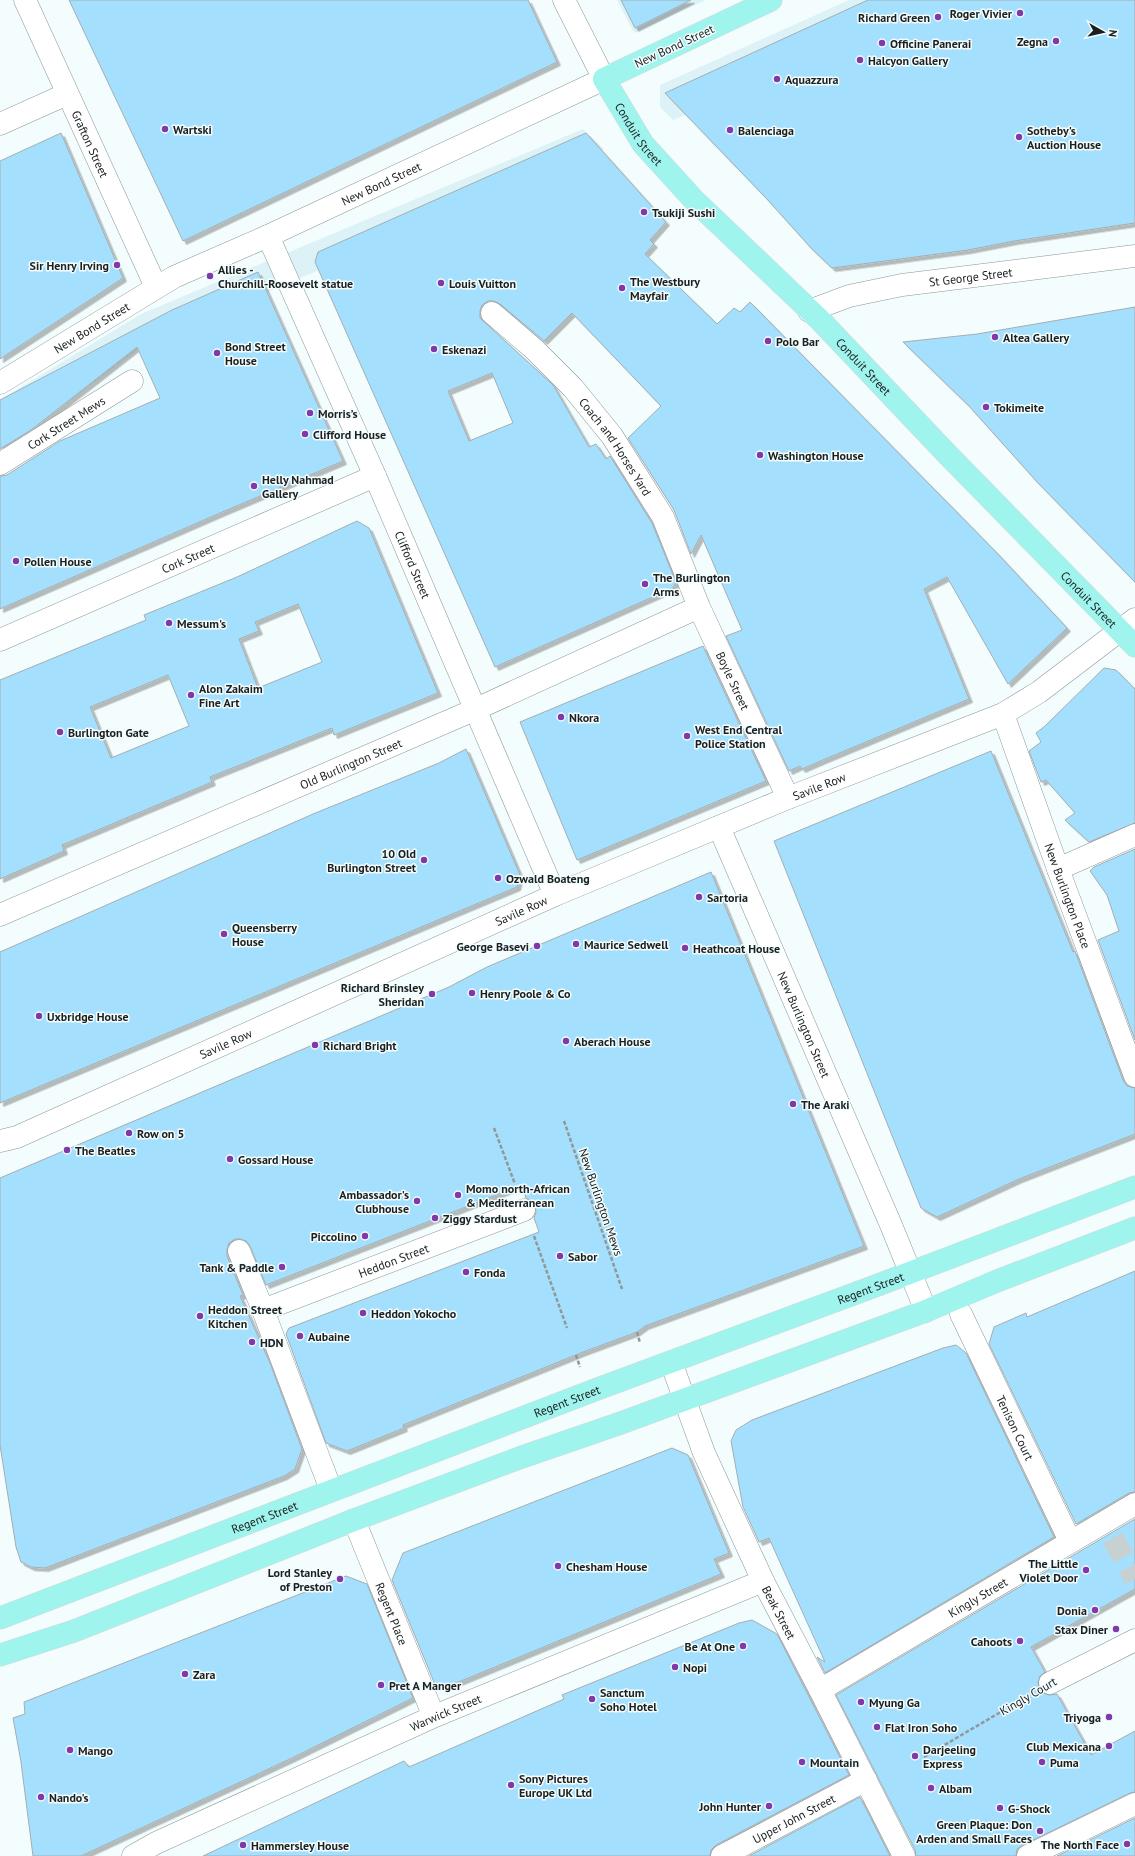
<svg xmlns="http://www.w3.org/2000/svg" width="1135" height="1856" font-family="'PT Sans',sans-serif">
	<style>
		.built { fill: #ddf2f6 }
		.building { fill: #a4e0fd; stroke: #a4adb2; fill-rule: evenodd; filter: url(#shadow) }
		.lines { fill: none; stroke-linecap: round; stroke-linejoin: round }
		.minor-tunnel { stroke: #c8d1d2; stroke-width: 22; stroke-dasharray: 22 11; stroke-linecap: butt }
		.minor-casing { stroke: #8b9698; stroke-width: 23 }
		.major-casing { stroke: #d6d7d7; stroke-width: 23 }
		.path { stroke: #919899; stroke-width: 2.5; stroke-dasharray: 4 2; stroke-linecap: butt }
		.minor { stroke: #fff; stroke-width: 22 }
		.major { stroke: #a0f4ee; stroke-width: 22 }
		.poi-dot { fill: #8138aa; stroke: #f3fdfe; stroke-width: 1.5 }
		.labels { text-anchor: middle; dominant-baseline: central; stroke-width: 3; stroke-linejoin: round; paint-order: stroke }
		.poi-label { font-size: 12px; font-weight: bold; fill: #1b1f20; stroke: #f3fdfe; text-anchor: start }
		.street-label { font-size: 12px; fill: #1b1f20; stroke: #f3fdfe }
	</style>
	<defs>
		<filter id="shadow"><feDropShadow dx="3.5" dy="3.5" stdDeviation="0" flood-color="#0004"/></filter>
	</defs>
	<rect width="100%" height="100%" fill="#f3fdfe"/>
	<g class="built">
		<path d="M 617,0 L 706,0 L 634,33 Z"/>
		<path d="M 849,0 L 956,0 L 673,120 L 660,107 L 660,85 Z"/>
		<path d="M 583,129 L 604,149 L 145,344 L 0,453 L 0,400 L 141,314 Z"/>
	</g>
	<g class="building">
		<path d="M 69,0 L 528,0 L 557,62 L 183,241 Z"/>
		<path d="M 621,0 L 691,0 L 635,28 Z"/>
		<path d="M 868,0 L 1135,0 L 1135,223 L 1014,241 L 968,250 L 832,268 L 811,248 L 766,198 L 665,93 Z"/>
		<path d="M 61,133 L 123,278 L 0,359 L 0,161 Z"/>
		<path d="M 586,133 L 666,222 L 650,240 L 654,244 L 645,254 L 717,324 L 734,308 L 740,312 L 750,302 L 997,553 L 1067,628 L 1008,684 L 947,577 L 924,589 L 969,699 L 818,762 L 802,769 L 800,766 L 789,771 L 726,636 L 742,630 L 701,535 L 691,554 L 674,510 L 628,438 L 661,406 L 572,313 L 544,341 L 500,304 L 494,301 L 488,301 L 482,305 L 480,311 L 480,318 L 553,385 L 589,447 L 596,444 L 606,459 L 610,456 L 652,523 L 676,582 L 673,588 L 495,667 L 315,262 L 318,252 ZM 492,373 L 513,423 L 469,441 L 448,391 Z"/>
		<path d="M 258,272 L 343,461 L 220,513 L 0,609 L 0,476 L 7,475 L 60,441 L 160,398 L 137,347 L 31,430 L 0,449 L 0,400 L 172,310 Z"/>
		<path d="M 1135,307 L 1135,582 L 1038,483 L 969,406 L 903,342 L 977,334 Z"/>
		<path d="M 357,521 L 369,528 L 438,693 L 334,735 L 332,728 L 210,777 L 212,782 L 62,845 L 64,851 L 0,879 L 0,680 L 146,620 L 144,615 L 237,577 ZM 298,604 L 322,662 L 258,688 L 239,639 L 259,631 L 255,622 ZM 168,675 L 189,726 L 111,758 L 90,707 Z"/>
		<path d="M 703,646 L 766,781 L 577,860 L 520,722 Z"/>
		<path d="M 1104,668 L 1116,670 L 1135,689 L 1135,823 L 1089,842 L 1065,820 L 1075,813 L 1046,780 L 1041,782 L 1029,751 L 1041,742 L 1036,733 L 1045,726 Z"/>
		<path d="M 466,749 L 520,875 L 517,887 L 0,1103 L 0,952 L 313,814 L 439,763 Z"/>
		<path d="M 991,751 L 1073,952 L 1075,951 L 1123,1080 L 1127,1086 L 1135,1088 L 1135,1134 L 1019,1179 L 937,1217 L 921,1208 L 774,841 Z"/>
		<path d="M 1135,849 L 1135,1040 L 1098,940 L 1119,931 L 1107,895 L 1090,871 L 1094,867 Z"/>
		<path d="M 711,872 L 864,1246 L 645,1326 L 637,1332 L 583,1352 L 403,1425 L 404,1428 L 347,1451 L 326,1443 L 286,1334 L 289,1328 L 539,1232 L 534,1218 L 536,1212 L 535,1205 L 532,1201 L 526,1198 L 522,1185 L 266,1285 L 250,1246 L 246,1241 L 241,1239 L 235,1239 L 229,1243 L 227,1250 L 227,1256 L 243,1295 L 240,1296 L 270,1363 L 302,1449 L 295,1469 L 284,1476 L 45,1568 L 31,1567 L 21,1562 L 16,1547 L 0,1445 L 0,1178 L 449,987 L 487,967 Z"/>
		<path d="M 1135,1271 L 1135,1492 L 1129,1493 L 1076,1524 L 989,1344 L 994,1327 L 1026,1313 L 1027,1317 Z"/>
		<path d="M 956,1345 L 966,1353 L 1054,1537 L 825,1673 L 817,1657 L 825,1662 L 769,1538 L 759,1542 L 743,1507 L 731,1441 L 736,1430 L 752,1420 L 943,1348 Z"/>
		<path d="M 672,1448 L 688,1455 L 729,1553 L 714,1559 L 721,1574 L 444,1688 L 443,1684 L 436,1687 L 392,1580 L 403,1553 Z"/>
		<path d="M 1135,1519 L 1135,1589 L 1031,1647 L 1045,1672 L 1040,1676 L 1038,1682 L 1039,1689 L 1043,1693 L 1049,1695 L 1057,1694 L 1091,1755 L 1135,1731 L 1135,1792 L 1130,1793 L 1023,1845 L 1017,1849 L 1016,1856 L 916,1856 L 915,1850 L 836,1695 Z"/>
		<path d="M 346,1576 L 367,1584 L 413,1698 L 292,1758 L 81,1856 L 33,1856 L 21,1762 L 13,1718 L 25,1714 L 24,1702 Z"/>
		<path d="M 752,1620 L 777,1634 L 849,1775 L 716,1845 L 711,1850 L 710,1856 L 203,1856 L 404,1761 L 409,1767 L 564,1699 L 562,1695 L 739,1623 Z"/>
		<path d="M 860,1797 L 890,1856 L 749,1856 Z"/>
		<path d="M 1135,1818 L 1135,1856 L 1057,1856 Z"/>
	</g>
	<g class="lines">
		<path class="minor-tunnel" d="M 1113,1538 L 1135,1579"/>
		<defs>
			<g id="minor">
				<path id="s1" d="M 25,0 L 156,287"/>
				<path d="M 0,124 L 67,94"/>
				<path id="s2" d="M 268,236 L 375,476 L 555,895"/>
				<path id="s3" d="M 809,311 L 849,296 L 902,285 L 1135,256"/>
				<path id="s4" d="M 492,313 L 534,349 L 573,388 L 612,436 L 663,517 L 699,607 L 788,798"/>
				<path id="s5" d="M 0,383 L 174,277 L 268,236 L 604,79 L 564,0"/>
				<path id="s6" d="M 0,464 L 132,381"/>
				<path id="s7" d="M 0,640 L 375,476"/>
				<path id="s8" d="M 1003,714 L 1058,869 L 1135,1076"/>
				<path id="s9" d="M 719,827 L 891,1225 L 926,1311"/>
				<path d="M 1058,869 L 1135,835"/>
				<path id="s10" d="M 0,915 L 474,710 L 699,607"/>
				<path id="s11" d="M 0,1141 L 17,1137 L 555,895 L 788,798 L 1003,714 L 1039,692 L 1135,619"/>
				<path d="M 239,1251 L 263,1310"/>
				<path id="s12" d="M 961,1314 L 1070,1541"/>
				<path id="s13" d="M 671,1362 L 704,1453 L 763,1581 L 820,1690 L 904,1856"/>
				<path id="s14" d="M 331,1490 L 263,1310 L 524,1210"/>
				<path id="s15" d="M 354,1520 L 430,1707"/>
				<path d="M 1050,1683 L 1135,1640"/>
				<path id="s16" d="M 820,1690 L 1135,1504"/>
				<path id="s17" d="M 133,1856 L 156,1843 L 435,1716 L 763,1581"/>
				<path id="s18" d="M 722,1856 L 866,1780"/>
				<path d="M 1028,1856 L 1135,1804"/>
			</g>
			<g id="major">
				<path id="s19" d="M 771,0 L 604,79 L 643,144 L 694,200 L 820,320 L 947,454 L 1135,646"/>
				<path id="s20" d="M 0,1618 L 600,1388 L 878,1285 L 1135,1187"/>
				<path d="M 0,1655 L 74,1631 L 354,1520 L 522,1457 L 618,1424 L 926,1311 L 997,1281 L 1135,1228"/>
			</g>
		</defs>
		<use href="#minor" class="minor-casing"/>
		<use href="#major" class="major-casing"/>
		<g class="path">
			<path d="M 564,1121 L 622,1289"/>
			<path d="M 494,1128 L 515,1184"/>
			<path d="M 534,1236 L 567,1328"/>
			<path d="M 637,1332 L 640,1343"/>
			<path d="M 576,1355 L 580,1367"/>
			<path d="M 924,1757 L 1028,1696"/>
		</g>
		<use href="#minor" class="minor"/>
		<use href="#major" class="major"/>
	</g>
	<g class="poi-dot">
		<circle cx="1020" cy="13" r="4"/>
		<circle cx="938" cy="17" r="4"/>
		<circle cx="1056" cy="41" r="4"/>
		<circle cx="882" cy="43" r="4"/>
		<circle cx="860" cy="60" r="4"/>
		<circle cx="777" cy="79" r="4"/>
		<circle cx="165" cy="129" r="4"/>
		<circle cx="730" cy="130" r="4"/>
		<circle cx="1019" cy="137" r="4"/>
		<circle cx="644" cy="212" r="4"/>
		<circle cx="117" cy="265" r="4"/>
		<circle cx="210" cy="276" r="4"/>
		<circle cx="441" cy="283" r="4"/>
		<circle cx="622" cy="288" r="4"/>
		<circle cx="995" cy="337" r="4"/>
		<circle cx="768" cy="341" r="4"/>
		<circle cx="434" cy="349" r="4"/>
		<circle cx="217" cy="353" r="4"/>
		<circle cx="986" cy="407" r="4"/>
		<circle cx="310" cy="413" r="4"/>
		<circle cx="305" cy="434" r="4"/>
		<circle cx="760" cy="455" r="4"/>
		<circle cx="254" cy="486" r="4"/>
		<circle cx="16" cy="561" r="4"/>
		<circle cx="645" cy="584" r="4"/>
		<circle cx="169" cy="623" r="4"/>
		<circle cx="191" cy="695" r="4"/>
		<circle cx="561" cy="717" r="4"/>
		<circle cx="60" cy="732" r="4"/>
		<circle cx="687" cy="736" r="4"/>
		<circle cx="424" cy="860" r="4"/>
		<circle cx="498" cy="878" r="4"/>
		<circle cx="699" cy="897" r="4"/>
		<circle cx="224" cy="934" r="4"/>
		<circle cx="576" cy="944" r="4"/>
		<circle cx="537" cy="946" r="4"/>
		<circle cx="685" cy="948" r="4"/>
		<circle cx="472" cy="993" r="4"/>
		<circle cx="432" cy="994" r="4"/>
		<circle cx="39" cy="1016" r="4"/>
		<circle cx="566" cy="1041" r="4"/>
		<circle cx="315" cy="1045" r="4"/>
		<circle cx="793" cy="1104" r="4"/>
		<circle cx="129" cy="1133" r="4"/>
		<circle cx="67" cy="1150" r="4"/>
		<circle cx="230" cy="1159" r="4"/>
		<circle cx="458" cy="1195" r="4"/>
		<circle cx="417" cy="1201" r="4"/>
		<circle cx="435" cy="1218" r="4"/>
		<circle cx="365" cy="1236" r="4"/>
		<circle cx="560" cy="1256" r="4"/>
		<circle cx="282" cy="1267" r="4"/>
		<circle cx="466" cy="1272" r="4"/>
		<circle cx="363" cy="1313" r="4"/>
		<circle cx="200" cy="1316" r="4"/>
		<circle cx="300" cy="1336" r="4"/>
		<circle cx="252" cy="1342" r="4"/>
		<circle cx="558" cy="1566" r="4"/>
		<circle cx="1086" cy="1570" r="4"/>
		<circle cx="340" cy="1579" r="4"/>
		<circle cx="1095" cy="1610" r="4"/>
		<circle cx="1116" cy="1629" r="4"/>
		<circle cx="1020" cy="1641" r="4"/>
		<circle cx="743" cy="1646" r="4"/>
		<circle cx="675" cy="1667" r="4"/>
		<circle cx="185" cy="1674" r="4"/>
		<circle cx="381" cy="1685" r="4"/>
		<circle cx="592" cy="1699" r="4"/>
		<circle cx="861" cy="1702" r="4"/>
		<circle cx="1109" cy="1717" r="4"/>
		<circle cx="877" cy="1727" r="4"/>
		<circle cx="1109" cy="1746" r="4"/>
		<circle cx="70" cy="1750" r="4"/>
		<circle cx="915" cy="1756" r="4"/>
		<circle cx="802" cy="1762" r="4"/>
		<circle cx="1042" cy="1762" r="4"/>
		<circle cx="511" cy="1785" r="4"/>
		<circle cx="931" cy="1788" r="4"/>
		<circle cx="41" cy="1797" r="4"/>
		<circle cx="769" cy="1806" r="4"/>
		<circle cx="1000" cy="1808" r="4"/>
		<circle cx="1040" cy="1831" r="4"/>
		<circle cx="1127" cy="1844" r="4"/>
		<circle cx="243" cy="1845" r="4"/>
	</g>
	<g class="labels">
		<g class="poi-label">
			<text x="1012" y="13" text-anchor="end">Roger Vivier</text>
			<text x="930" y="17" text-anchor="end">Richard Green</text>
			<text x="1048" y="41" text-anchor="end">Zegna</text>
			<text x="890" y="43">Officine Panerai</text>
			<text x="868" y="60">Halcyon Gallery</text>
			<text x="785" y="79">Aquazzura</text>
			<text x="173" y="129">Wartski</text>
			<text x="738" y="130">Balenciaga</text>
			<text x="1027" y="130">Sotheby's<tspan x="1027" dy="14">Auction House</tspan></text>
			<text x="652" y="212">Tsukiji Sushi</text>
			<text x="109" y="265" text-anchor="end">Sir Henry Irving</text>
			<text x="218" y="269">Allies -<tspan x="218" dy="14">Churchill-Roosevelt statue</tspan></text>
			<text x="630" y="281">The Westbury<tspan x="630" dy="14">Mayfair</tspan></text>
			<text x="449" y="283">Louis Vuitton</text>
			<text x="1003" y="337">Altea Gallery</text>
			<text x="776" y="341">Polo Bar</text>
			<text x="225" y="346">Bond Street<tspan x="225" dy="14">House</tspan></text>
			<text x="442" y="349">Eskenazi</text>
			<text x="994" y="407">Tokimeite</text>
			<text x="318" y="413">Morris’s</text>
			<text x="313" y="434">Clifford House</text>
			<text x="768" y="455">Washington House</text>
			<text x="262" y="479">Helly Nahmad<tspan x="262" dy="14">Gallery</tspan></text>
			<text x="24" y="561">Pollen House</text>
			<text x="653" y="577">The Burlington<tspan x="653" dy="14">Arms</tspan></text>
			<text x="177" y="623">Messum's</text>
			<text x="199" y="688">Alon Zakaim<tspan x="199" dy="14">Fine Art</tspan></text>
			<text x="569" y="717">Nkora</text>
			<text x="695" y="729">West End Central<tspan x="695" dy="14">Police Station</tspan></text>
			<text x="68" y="732">Burlington Gate</text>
			<text x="416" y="853" text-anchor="end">10 Old<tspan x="416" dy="14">Burlington Street</tspan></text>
			<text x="506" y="878">Ozwald Boateng</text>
			<text x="707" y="897">Sartoria</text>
			<text x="232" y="927">Queensberry<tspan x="232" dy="14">House</tspan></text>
			<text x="584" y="944">Maurice Sedwell</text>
			<text x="529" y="946" text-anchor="end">George Basevi</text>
			<text x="693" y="948">Heathcoat House</text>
			<text x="424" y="987" text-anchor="end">Richard Brinsley<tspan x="424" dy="14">Sheridan</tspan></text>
			<text x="480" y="993">Henry Poole &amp; Co</text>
			<text x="47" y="1016">Uxbridge House</text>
			<text x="574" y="1041">Aberach House</text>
			<text x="323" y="1045">Richard Bright</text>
			<text x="801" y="1104">The Araki</text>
			<text x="137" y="1133">Row on 5</text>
			<text x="75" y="1150">The Beatles</text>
			<text x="238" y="1159">Gossard House</text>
			<text x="466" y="1188">Momo north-African<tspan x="466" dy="14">&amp; Mediterranean</tspan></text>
			<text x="409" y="1194" text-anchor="end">Ambassador's<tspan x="409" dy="14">Clubhouse</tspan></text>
			<text x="443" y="1218">Ziggy Stardust</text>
			<text x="357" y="1236" text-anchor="end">Piccolino</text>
			<text x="568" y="1256">Sabor</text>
			<text x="274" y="1267" text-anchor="end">Tank &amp; Paddle</text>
			<text x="474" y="1272">Fonda</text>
			<text x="208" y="1309">Heddon Street<tspan x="208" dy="14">Kitchen</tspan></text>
			<text x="371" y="1313">Heddon Yokocho</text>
			<text x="308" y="1336">Aubaine</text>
			<text x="260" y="1342">HDN</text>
			<text x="1078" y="1563" text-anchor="end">The Little<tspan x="1078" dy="14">Violet Door</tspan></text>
			<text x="566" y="1566">Chesham House</text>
			<text x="332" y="1572" text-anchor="end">Lord Stanley<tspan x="332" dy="14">of Preston</tspan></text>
			<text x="1087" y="1610" text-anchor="end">Donia</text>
			<text x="1108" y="1629" text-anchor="end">Stax Diner</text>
			<text x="1012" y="1641" text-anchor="end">Cahoots</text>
			<text x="735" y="1646" text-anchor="end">Be At One</text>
			<text x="683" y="1667">Nopi</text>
			<text x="193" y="1674">Zara</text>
			<text x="389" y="1685">Pret A Manger</text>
			<text x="600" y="1692">Sanctum<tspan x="600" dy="14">Soho Hotel</tspan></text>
			<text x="869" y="1702">Myung Ga</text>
			<text x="1101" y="1717" text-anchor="end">Triyoga</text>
			<text x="885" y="1727">Flat Iron Soho</text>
			<text x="1101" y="1746" text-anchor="end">Club Mexicana</text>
			<text x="923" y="1749">Darjeeling<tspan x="923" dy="14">Express</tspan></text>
			<text x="78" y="1750">Mango</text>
			<text x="810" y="1762">Mountain</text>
			<text x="1050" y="1762">Puma</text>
			<text x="519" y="1778">Sony Pictures<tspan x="519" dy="14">Europe UK Ltd</tspan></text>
			<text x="939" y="1788">Albam</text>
			<text x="49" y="1797">Nando's</text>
			<text x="761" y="1806" text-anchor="end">John Hunter</text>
			<text x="1008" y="1808">G-Shock</text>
			<text x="1032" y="1824" text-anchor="end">Green Plaque: Don<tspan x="1032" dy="14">Arden and Small Faces</tspan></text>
			<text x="1119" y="1844" text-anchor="end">The North Face</text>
			<text x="251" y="1845">Hammersley House</text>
		</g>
		<g class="street-label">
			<text transform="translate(674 46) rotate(-25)">New Bond Street</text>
			<text stroke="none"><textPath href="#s19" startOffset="250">Conduit Street</textPath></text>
			<text stroke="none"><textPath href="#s1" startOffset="158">Grafton Street</textPath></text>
			<text stroke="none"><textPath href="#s5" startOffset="431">New Bond Street</textPath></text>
			<text stroke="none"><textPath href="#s3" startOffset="166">St George Street</textPath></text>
			<text stroke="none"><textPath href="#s5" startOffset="107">New Bond Street</textPath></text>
			<text stroke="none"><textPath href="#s19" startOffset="574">Conduit Street</textPath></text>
			<text stroke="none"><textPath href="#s6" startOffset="78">Cork Street Mews</textPath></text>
			<text stroke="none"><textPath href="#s4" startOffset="183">Coach and Horses Yard</textPath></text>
			<text stroke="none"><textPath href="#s7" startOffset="205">Cork Street</textPath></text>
			<text stroke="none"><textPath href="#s2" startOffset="359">Clifford Street</textPath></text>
			<text stroke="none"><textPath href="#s19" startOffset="898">Conduit Street</textPath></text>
			<text stroke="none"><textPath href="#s4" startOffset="446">Boyle Street</textPath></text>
			<text stroke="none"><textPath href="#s10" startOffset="382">Old Burlington Street</textPath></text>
			<text stroke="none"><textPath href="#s11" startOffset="893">Savile Row</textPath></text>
			<text stroke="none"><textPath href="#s8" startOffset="193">New Burlington Place</textPath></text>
			<text stroke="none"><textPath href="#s11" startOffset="570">Savile Row</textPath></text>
			<text stroke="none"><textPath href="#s9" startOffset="215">New Burlington Street</textPath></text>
			<text stroke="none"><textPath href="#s11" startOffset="246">Savile Row</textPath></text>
			<text transform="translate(601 1202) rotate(71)">New Burlington Mews</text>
			<text stroke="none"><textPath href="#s14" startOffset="332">Heddon Street</textPath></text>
			<text stroke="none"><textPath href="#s20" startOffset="931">Regent Street</textPath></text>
			<text stroke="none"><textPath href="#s20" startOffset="607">Regent Street</textPath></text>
			<text stroke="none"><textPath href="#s12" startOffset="126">Tenison Court</textPath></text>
			<text stroke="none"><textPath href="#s20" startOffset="283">Regent Street</textPath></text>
			<text stroke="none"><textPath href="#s16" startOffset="183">Kingly Street</textPath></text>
			<text stroke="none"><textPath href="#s13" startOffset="273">Beak Street</textPath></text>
			<text stroke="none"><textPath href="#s15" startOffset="101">Regent Place</textPath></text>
			<text transform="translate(1028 1696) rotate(-30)">Kingly Court</text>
			<text stroke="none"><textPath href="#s17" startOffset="344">Warwick Street</textPath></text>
			<text stroke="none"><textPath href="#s18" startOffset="81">Upper John Street</textPath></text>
		</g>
	</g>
	<g transform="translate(1103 32) rotate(98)" stroke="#f3fdfe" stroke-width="3" paint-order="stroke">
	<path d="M0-3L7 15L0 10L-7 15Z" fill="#1b1f20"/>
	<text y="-6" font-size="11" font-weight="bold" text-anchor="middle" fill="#1b1f20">N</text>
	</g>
</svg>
